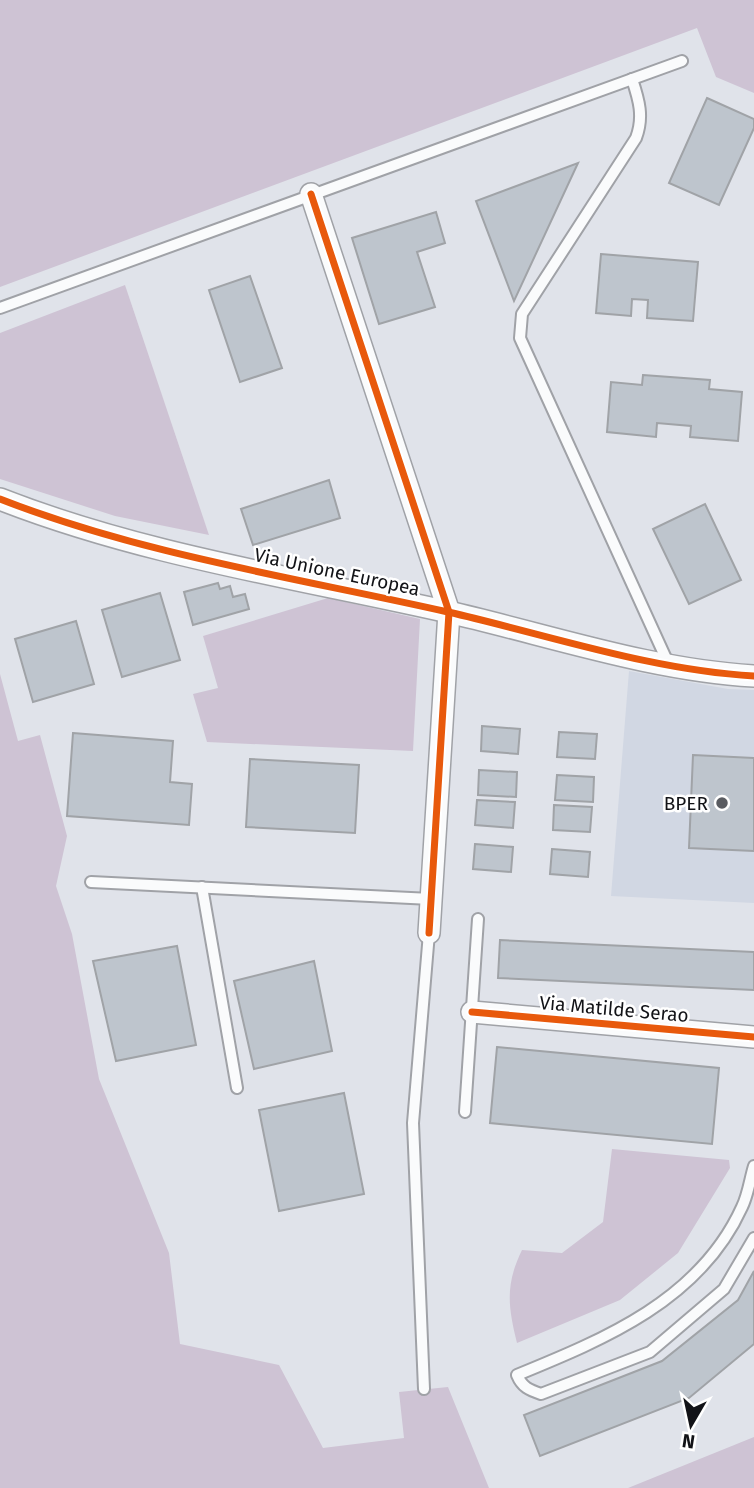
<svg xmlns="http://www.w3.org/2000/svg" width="754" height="1488" font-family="'Fira Sans',sans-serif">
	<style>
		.built { fill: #d1d7e3 }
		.grass { fill: #cec3d4 }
		.building { fill: #bec5cd; stroke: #a0a3a7; stroke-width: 2 }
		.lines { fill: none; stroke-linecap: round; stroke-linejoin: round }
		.lane-casing { stroke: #a0a2a7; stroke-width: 14 }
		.street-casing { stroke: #a0a2a7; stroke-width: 24 }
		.lane { stroke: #fafbfc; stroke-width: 10 }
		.street { stroke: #fafbfc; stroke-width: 21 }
		.cycleway-casing { stroke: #fff; stroke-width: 11 }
		.cycleway { stroke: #e8590c; stroke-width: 7 }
		.poi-dot { fill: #5a5c61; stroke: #fff; stroke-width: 2.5 }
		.labels { text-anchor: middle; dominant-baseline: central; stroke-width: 5; stroke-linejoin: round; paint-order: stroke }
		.street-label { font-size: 19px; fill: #121317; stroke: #fff }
		.poi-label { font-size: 19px; fill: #121317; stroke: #fff; text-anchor: end }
	</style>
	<rect width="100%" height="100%" fill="#e0e3ea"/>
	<path class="built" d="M 629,671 L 728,689 L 754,690 L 754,903 L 611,896 Z"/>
	<g class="grass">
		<path d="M 0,0 L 754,0 L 754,93 L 716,77 L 697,28 L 0,287 Z"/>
		<path d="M 125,285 L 209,535 L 115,516 L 0,479 L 0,333 Z"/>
		<path d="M 328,598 L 420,619 L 413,751 L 207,742 L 193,694 L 218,688 L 203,636 Z"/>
		<path d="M 0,674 L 18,741 L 40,735 L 67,836 L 56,886 L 72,934 L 99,1079 L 169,1253 L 180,1344 L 279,1365 L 323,1448 L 404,1438 L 399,1392 L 448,1387 L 489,1488 L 0,1488 Z"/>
		<path d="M 612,1149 L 729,1160 L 730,1168 L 678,1253 L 620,1300 L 517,1343 C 508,1306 505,1285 522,1250 L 562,1253 L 603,1222 Z"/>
		<path d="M 754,1437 L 754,1488 L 628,1488 Z"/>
	</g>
	<g class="building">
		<path d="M 707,98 L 754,119 L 754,128 L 719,205 L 669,183 Z"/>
		<path d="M 578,163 L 514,301 L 476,201 Z"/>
		<path d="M 436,212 L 445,243 L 417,252 L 435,307 L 379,324 L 352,238 Z"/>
		<path d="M 601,254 L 698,262 L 693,321 L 647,318 L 648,300 L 632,299 L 631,316 L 596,313 Z"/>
		<path d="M 250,276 L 282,368 L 240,382 L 209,290 Z"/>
		<path d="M 643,375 L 710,380 L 709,389 L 742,392 L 738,441 L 690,437 L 691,426 L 657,423 L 656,437 L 607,432 L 611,382 L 642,385 Z"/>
		<path d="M 329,480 L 340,518 L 253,545 L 241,509 Z"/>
		<path d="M 705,504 L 741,580 L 689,604 L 653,529 Z"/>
		<path d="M 218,583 L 220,589 L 230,586 L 233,597 L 245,594 L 249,609 L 193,625 L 184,592 Z"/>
		<path d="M 160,593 L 180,660 L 122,677 L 102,610 Z"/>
		<path d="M 76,621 L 94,684 L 33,702 L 15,639 Z"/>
		<path d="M 482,726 L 520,729 L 518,754 L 481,751 Z"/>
		<path d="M 559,732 L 597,734 L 595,759 L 557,757 Z"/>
		<path d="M 73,733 L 173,741 L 170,782 L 192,784 L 189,825 L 67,816 Z"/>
		<path d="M 693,755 L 754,758 L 754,851 L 689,848 Z"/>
		<path d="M 250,759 L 359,765 L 355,833 L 246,827 Z"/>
		<path d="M 479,770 L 517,772 L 516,797 L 478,795 Z"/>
		<path d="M 557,775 L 594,777 L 593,802 L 555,800 Z"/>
		<path d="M 477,800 L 515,802 L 513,828 L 475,825 Z"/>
		<path d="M 554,805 L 592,807 L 590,832 L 553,830 Z"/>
		<path d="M 475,844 L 513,847 L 511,872 L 473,869 Z"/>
		<path d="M 552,849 L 590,852 L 588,877 L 550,874 Z"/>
		<path d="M 500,940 L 754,952 L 754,990 L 498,978 Z"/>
		<path d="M 177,946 L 196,1045 L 116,1061 L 93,961 Z"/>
		<path d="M 314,961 L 332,1051 L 254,1069 L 234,981 Z"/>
		<path d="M 497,1047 L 719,1068 L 712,1144 L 490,1123 Z"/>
		<path d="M 344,1093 L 364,1194 L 279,1211 L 259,1110 Z"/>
		<path d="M 754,1271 L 754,1344 L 689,1398 L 540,1456 L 524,1415 L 662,1361 L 738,1300 Z"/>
	</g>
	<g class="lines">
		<defs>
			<g id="lane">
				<path d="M 632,79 C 639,100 644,117 636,138 L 522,314 L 520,338 L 669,665"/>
				<path d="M 0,308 L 682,61"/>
				<path d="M 91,882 L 431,899"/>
				<path d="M 202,887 L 237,1088"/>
				<path d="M 465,1112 L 478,919"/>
				<path d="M 754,1166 C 750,1179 748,1195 742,1207 C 700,1300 605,1339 517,1375 C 522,1387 529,1390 541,1394 L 650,1352 L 724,1289 L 754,1238"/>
				<path d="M 424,1389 L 413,1123 L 429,933"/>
			</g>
			<g id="street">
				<path d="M 311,194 L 449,612 L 429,933"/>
				<path d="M 0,499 C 143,555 298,578 448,612 C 549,635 650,670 754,676"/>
				<path d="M 472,1012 L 754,1037"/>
			</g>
		</defs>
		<use href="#lane" class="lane-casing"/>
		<use href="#street" class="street-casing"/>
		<use href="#lane" class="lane"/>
		<use href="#street" class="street"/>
		<defs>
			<g id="cycleway">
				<path d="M 311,194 L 449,612 L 429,933"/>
				<path d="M 0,499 C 143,555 298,578 448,612 C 549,635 650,670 754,676"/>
				<path d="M 472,1012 L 754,1037"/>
			</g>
		</defs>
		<use href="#cycleway" class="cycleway-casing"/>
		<use href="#cycleway" class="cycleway"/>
	</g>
	<circle class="poi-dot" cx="722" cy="803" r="7"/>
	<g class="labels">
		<g class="street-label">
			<text transform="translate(337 572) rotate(12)">Via Unione Europea</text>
			<text transform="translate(614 1009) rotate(5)">Via Matilde Serao</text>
		</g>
		<g class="poi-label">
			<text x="708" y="803">BPER</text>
		</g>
	</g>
	<g transform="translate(691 1425) rotate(189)" stroke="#ffffff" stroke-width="5" paint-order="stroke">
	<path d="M0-5L12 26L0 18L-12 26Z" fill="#121317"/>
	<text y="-10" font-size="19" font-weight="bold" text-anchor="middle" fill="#121317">N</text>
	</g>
</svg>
